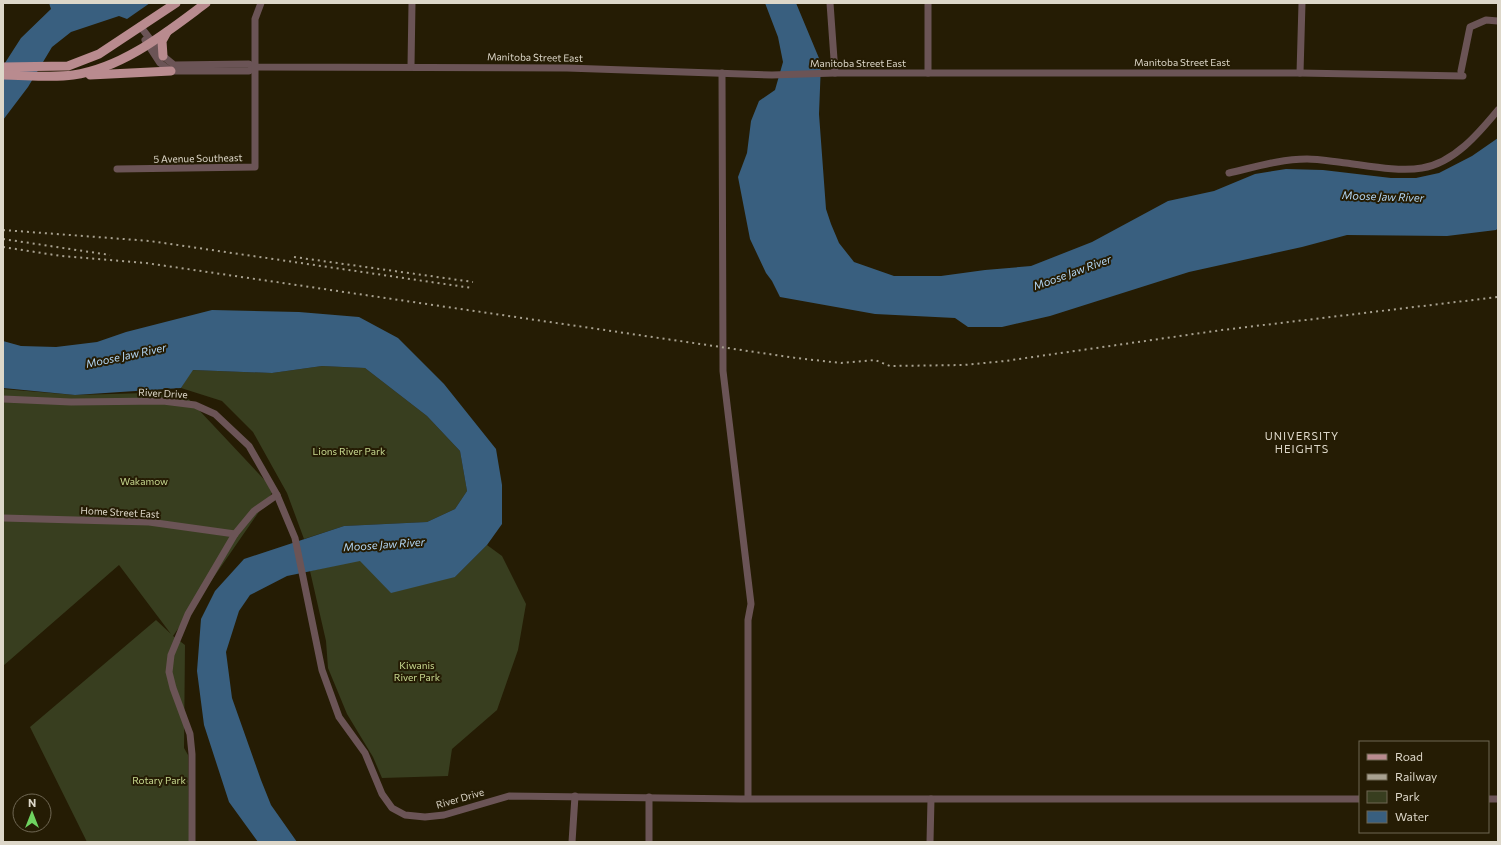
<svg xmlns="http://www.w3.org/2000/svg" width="1501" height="845" font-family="Commissioner,sans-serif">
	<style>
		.green { fill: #383e1f }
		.water { fill: #395f7f }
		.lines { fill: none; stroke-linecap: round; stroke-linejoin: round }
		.minor { stroke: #6b5456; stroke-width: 7 }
		.major { stroke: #b98b8f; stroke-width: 9 }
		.rail { stroke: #a8a190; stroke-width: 2; stroke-dasharray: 2 4; stroke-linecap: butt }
		.labels { text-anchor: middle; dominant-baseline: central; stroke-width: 4; stroke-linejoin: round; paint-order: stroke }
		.street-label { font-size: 10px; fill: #ddd7c9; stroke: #251c04 }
		.park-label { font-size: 10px; fill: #c8d990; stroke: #251c04 }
		.water-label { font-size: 11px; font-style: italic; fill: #b3d7f6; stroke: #251c04 }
		.neighbourhood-label { font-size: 11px; letter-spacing: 1px; fill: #ddd7c9; stroke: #251c04 }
	</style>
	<rect width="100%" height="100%" fill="#251c04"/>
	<g class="green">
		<path d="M 322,366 L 365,368 L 427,416 L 460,451 L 467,491 L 455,509 L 427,522 L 344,526 L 304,539 L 287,493 L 253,432 L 222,401 L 181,388 L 192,370 L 272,373 Z"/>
		<path d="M 3,389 L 75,395 L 182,392 L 274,490 L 173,636 L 185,645 L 184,748 L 188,755 L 189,842 L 87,842 L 30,727 L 156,620 L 171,634 L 119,565 L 3,666 Z"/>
		<path d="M 487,545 L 502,556 L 526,604 L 518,650 L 497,710 L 452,749 L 448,776 L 382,778 L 373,757 L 347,714 L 328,668 L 326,641 L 310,571 L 360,560 L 455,577 Z"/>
	</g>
	<g class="water">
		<path d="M 49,3 L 150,3 L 127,19 L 119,16 L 71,32 L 52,47 L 28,87 L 3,120 L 3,66 L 21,38 L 51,9 Z"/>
		<path d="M 765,3 L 796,3 L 821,63 L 819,114 L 826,209 L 831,224 L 839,243 L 854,262 L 894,276 L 941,276 L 985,270 L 1031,266 L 1092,242 L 1168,201 L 1214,191 L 1255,174 L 1286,169 L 1323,170 L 1391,178 L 1416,178 L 1439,173 L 1472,156 L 1498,138 L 1498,228 L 1496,230 L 1447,236 L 1347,235 L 1302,247 L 1189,272 L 1050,316 L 1002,327 L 968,327 L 955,318 L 875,314 L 780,297 L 772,281 L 766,273 L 750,239 L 738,177 L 747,153 L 751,121 L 759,101 L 775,90 L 783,62 L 778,37 Z"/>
		<path d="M 212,310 L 299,312 L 359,317 L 398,338 L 444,384 L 496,449 L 502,485 L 502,524 L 487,545 L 455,577 L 391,593 L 360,561 L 287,576 L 250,595 L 239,611 L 226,652 L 232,698 L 261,780 L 271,805 L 297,842 L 258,842 L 229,802 L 204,725 L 197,671 L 201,619 L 215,591 L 244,559 L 344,526 L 427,522 L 455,509 L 467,491 L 460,451 L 427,416 L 365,368 L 322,366 L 272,373 L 193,370 L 181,388 L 75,395 L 3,388 L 3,341 L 21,346 L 56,347 L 97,342 L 126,332 Z"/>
	</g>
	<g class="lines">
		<g class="minor">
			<path d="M 830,3 L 835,73"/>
			<path d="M 928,3 L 928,73"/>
			<path d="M 140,26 L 163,56 L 174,65 L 249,64 L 254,67 L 567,68 L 772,75 L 835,73 L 1300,73 L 1463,76"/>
			<path d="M 145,40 L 160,63 L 171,71 L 249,71 L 254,67"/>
			<path d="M 411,66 L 412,3"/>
			<path d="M 1461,71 L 1470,27 L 1486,20 L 1498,21"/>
			<path d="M 722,73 L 723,371 L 751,604 L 748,620 L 748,798"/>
			<path d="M 1300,73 L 1302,3"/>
			<path d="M 117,169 L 255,167 L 255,19 L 261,3"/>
			<path d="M 1229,173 C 1255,167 1281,159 1307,159 C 1320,159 1334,162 1346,163 C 1369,166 1400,172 1422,168 C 1454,163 1479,133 1498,110"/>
			<path d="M 3,399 L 71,402 L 163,401 L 195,405 L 215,414 L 249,446 L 277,495 L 295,538 L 322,670 L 339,717 L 365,753 L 382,794 L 392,808 L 405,815 L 425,817 L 444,815 L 509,796 L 741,799 L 1360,799"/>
			<path d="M 3,518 L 149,522 L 235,534"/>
			<path d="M 649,797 L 649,842"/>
			<path d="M 1488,799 L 1498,799"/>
			<path d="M 192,842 L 192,754 L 190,734 L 173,688 L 169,672 L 171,655 L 188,614 L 235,534 L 254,511 L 277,495"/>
			<path d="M 572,842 L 575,796"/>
			<path d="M 930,842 L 931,799"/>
		</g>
		<g class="major">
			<path d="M 163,56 L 162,41 L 167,32"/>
			<path d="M 3,67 L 68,66 L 99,54 L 176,3"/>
			<path d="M 3,75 C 24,75 53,78 73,75 C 123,68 167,32 206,3"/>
			<path d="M 90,75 L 171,71"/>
		</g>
		<g class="rail">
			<path d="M 3,230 L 150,241 L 472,288"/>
			<path d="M 3,239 L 110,255"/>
			<path d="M 3,247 L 61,256 L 146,263 L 796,358 L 841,363 L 875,360 L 890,366 L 964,365 L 1005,361 L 1222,330 L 1498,297"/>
			<path d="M 294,257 L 473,282"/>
		</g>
	</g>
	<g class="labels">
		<g class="street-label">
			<text transform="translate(535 57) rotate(1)">Manitoba Street East</text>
			<text x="1182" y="62">Manitoba Street East</text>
			<text x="858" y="63">Manitoba Street East</text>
			<text transform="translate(198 158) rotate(-1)">5 Avenue Southeast</text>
			<text transform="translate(163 393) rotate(3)">River Drive</text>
			<text transform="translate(120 512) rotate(3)">Home Street East</text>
			<text transform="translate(460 798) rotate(-16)">River Drive</text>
		</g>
		<g class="park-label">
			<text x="349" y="451">Lions River Park</text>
			<text x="144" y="481">Wakamow</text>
			<text x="417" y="665">Kiwanis<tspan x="417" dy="12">River Park</tspan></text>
			<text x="159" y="780">Rotary Park</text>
		</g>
		<g class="water-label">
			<text transform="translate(1383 196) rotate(2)">Moose Jaw River</text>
			<text transform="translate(1072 272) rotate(-20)">Moose Jaw River</text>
			<text transform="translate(126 355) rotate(-12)">Moose Jaw River</text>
			<text transform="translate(384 544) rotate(-4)">Moose Jaw River</text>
		</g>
		<g class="neighbourhood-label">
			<text x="1302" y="435">UNIVERSITY<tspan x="1302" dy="13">HEIGHTS</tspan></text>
		</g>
	</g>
	<rect width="1501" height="845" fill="none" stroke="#ddd7c9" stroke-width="8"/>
	<rect x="1359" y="741" width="130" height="92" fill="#251c04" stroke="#6f6753"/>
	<rect x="1367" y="754" width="20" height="6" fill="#b98b8f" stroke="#6f6753"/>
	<text x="1395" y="761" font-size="12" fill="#ddd7c9">Road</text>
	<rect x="1367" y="774" width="20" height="6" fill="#a8a190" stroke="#6f6753"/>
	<text x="1395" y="781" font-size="12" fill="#ddd7c9">Railway</text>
	<rect x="1367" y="791" width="20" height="12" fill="#383e1f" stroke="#6f6753"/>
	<text x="1395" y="801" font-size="12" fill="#ddd7c9">Park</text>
	<rect x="1367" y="811" width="20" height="12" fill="#395f7f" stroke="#6f6753"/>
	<text x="1395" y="821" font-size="12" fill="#ddd7c9">Water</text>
	<g transform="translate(32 813)"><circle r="19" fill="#251c04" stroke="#6f6753"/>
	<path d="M0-3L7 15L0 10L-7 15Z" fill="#6fd360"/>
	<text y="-6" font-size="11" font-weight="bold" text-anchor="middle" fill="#ddd7c9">N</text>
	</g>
</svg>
